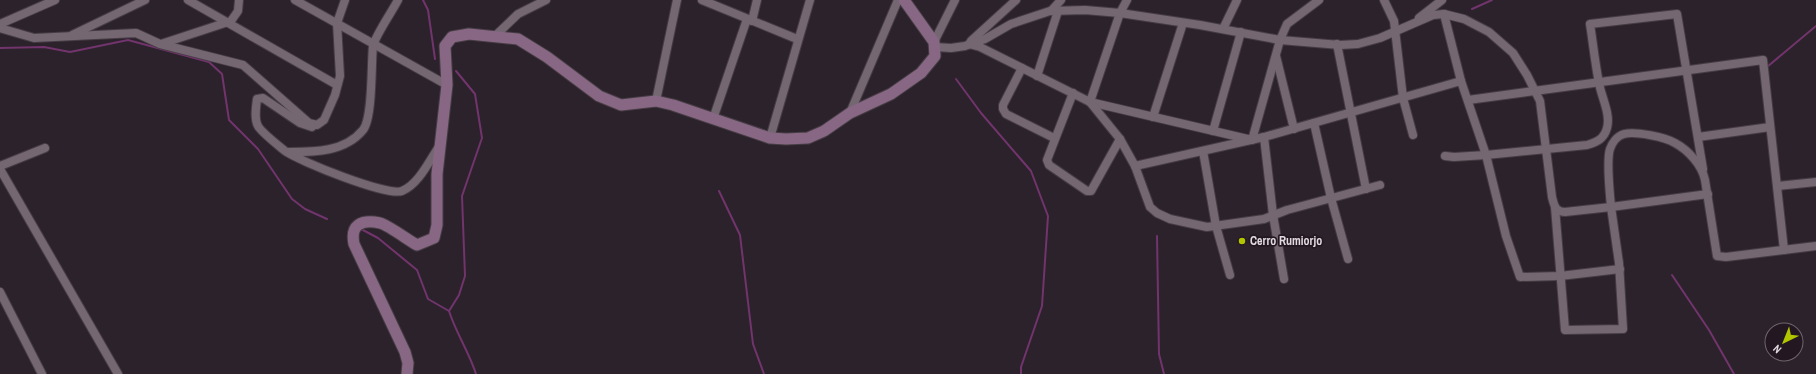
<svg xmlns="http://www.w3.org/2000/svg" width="1816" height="374" font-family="'Archivo Narrow',sans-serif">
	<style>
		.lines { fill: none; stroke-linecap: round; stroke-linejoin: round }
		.stream { stroke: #71346c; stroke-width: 2 }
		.minor-casing { stroke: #463d44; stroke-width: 10 }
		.secondary-casing { stroke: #463d44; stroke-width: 13 }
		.minor { stroke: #746772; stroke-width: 8 }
		.secondary { stroke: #886784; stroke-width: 11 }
		.poi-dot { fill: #b1c500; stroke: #231821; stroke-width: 1.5 }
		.labels { text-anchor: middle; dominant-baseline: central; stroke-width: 3.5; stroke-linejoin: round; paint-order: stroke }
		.poi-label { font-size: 12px; font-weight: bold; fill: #e1dae0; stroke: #231821; text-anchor: start }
	</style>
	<rect width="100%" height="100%" fill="#2c222b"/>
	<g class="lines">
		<g class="stream">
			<path d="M 423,0 L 428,10 L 435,59"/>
			<path d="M 1472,9 L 1492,0"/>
			<path d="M 0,48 L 44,47 L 70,52 L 128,40 L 209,62 L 222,74 L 229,120 L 258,149 L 292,199 L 305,209 L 327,219"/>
			<path d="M 1767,67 L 1816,26"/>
			<path d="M 956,79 L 981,113 L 1031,171 L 1048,216 L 1042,306 L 1021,367 L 1021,374"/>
			<path d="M 719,191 L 740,235 L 753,344 L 764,374"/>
			<path d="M 361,229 L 378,238 L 417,270 L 428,299 L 449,311 C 456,333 469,352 476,374"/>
			<path d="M 1157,236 L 1159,354 L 1164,374"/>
			<path d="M 1672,275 L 1709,330 L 1734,374"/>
			<path d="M 449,311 L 459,295 L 465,276 L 462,196 L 482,138 L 475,94 L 456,71"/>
		</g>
		<defs>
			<g id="minor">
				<path d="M 188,0 L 337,85"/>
				<path d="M 295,0 L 447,85"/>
				<path d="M 702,0 L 797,39"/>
				<path d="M 1127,0 L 1120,13 L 1090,102 L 1252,140 L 1280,40 L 1287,24 L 1319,0"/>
				<path d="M 1384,0 L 1394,21 L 1403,98 L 1413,135"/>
				<path d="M 1051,11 L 1061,0"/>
				<path d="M 1444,14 L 1461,81"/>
				<path d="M 1419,18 L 1442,0"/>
				<path d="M 752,21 L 757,0"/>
				<path d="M 0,24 L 55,0"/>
				<path d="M 0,28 L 34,38 L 136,33 L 160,44 L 243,65 L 309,123 L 317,125 L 324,120 L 335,95 L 340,76 L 337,23 L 345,0"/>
				<path d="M 1223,29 L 1237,0"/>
				<path d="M 72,35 L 145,0"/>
				<path d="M 494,37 L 518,14 L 546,0"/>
				<path d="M 971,41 L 1016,0"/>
				<path d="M 934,42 L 955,0"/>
				<path d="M 161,44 L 231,21 L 238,11 L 239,0"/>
				<path d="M 969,44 L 980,47 L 1090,102 L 1120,139 L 1135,166 L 1150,207 L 1157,213 L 1170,219 L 1207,227 L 1264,219 L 1287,210 L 1380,185"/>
				<path d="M 1337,44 L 1366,189"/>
				<path d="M 935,47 L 951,48 L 965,46 L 985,39 L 1011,24 L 1050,11 L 1085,10 L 1120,13 L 1200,25 L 1280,40 L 1340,45 L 1358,44 L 1380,38 L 1433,15 L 1444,14 L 1464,19 L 1489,32 L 1513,53 L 1527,75 L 1540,101 L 1552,197 C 1554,205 1555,212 1565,212 L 1611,207 C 1610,194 1606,161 1610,149 C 1612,143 1617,136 1624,134 C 1635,131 1665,137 1675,143 C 1688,150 1702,165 1705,180 L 1717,256 L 1726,257 L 1816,246"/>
				<path d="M 1276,56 L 1294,129"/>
				<path d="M 1022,68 L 1003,105 L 1003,109 L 1006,114 L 1054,138"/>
				<path d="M 1037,76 L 1058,11"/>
				<path d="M 1073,93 L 1047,160 L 1049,165 L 1087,191 L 1091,191 L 1120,139"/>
				<path d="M 1468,100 L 1763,60 L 1784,250"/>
				<path d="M 656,101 L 677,0"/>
				<path d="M 850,113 L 898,0"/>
				<path d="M 1153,117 L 1183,23"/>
				<path d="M 713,119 L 747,19"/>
				<path d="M 1314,123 L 1331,198 L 1348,259"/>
				<path d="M 312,127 L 300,123 L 263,98 L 257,99 C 256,107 254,119 258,126 C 261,132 279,146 285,151 C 299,161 388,197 402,191 C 419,184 429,161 440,145"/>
				<path d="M 1213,131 L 1241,32"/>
				<path d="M 1264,137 L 1273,215 L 1284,279"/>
				<path d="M 1698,137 L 1770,127"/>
				<path d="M 770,138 L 810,0"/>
				<path d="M 1203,151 L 1216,226 L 1230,275"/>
				<path d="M 289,152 C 315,152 345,152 363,130 C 373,118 371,63 373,46 C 375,36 393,10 398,0"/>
				<path d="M 1445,156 L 1454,157 L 1486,155 L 1587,145 C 1597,142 1604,139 1607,128 C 1611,114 1601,96 1599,83 C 1595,63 1593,43 1590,24 L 1677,14 L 1703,169"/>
				<path d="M 0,166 L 45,148"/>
				<path d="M 1135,166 L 1264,137 L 1461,81 L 1486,155 L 1506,236 L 1520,277 L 1560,276 L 1620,269"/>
				<path d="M 0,169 L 118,374"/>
				<path d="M 1777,186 L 1816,182"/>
				<path d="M 1555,207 L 1565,330 L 1623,329 L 1619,263 L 1611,207 L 1708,194"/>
				<path d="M 0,292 L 42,374"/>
			</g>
			<path id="secondary" d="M 407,374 L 408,363 L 405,352 L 354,244 C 350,225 361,219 380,223 C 388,225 408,240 417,245 L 434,238 L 437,225 L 437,174 L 447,85 L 445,46 L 452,37 L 469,34 L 518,39 L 547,57 L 599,96 L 621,105 L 656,101 L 673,105 L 770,138 L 786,139 L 808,138 L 824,131 L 850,113 L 891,94 L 921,73 L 935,56 L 934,42 L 904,0"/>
		</defs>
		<use href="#minor" class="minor-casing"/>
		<use href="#secondary" class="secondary-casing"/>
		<use href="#minor" class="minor"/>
		<use href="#secondary" class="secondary"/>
	</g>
	<circle class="poi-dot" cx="1242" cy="241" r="4"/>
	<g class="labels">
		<g class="poi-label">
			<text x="1250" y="241">Cerro Rumiorjo</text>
		</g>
	</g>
	<g transform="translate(1784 342) rotate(223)"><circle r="19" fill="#231821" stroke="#6f666d"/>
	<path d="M0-3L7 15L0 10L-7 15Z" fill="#b1c500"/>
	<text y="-6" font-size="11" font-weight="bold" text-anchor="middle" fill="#e1dae0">N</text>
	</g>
</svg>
